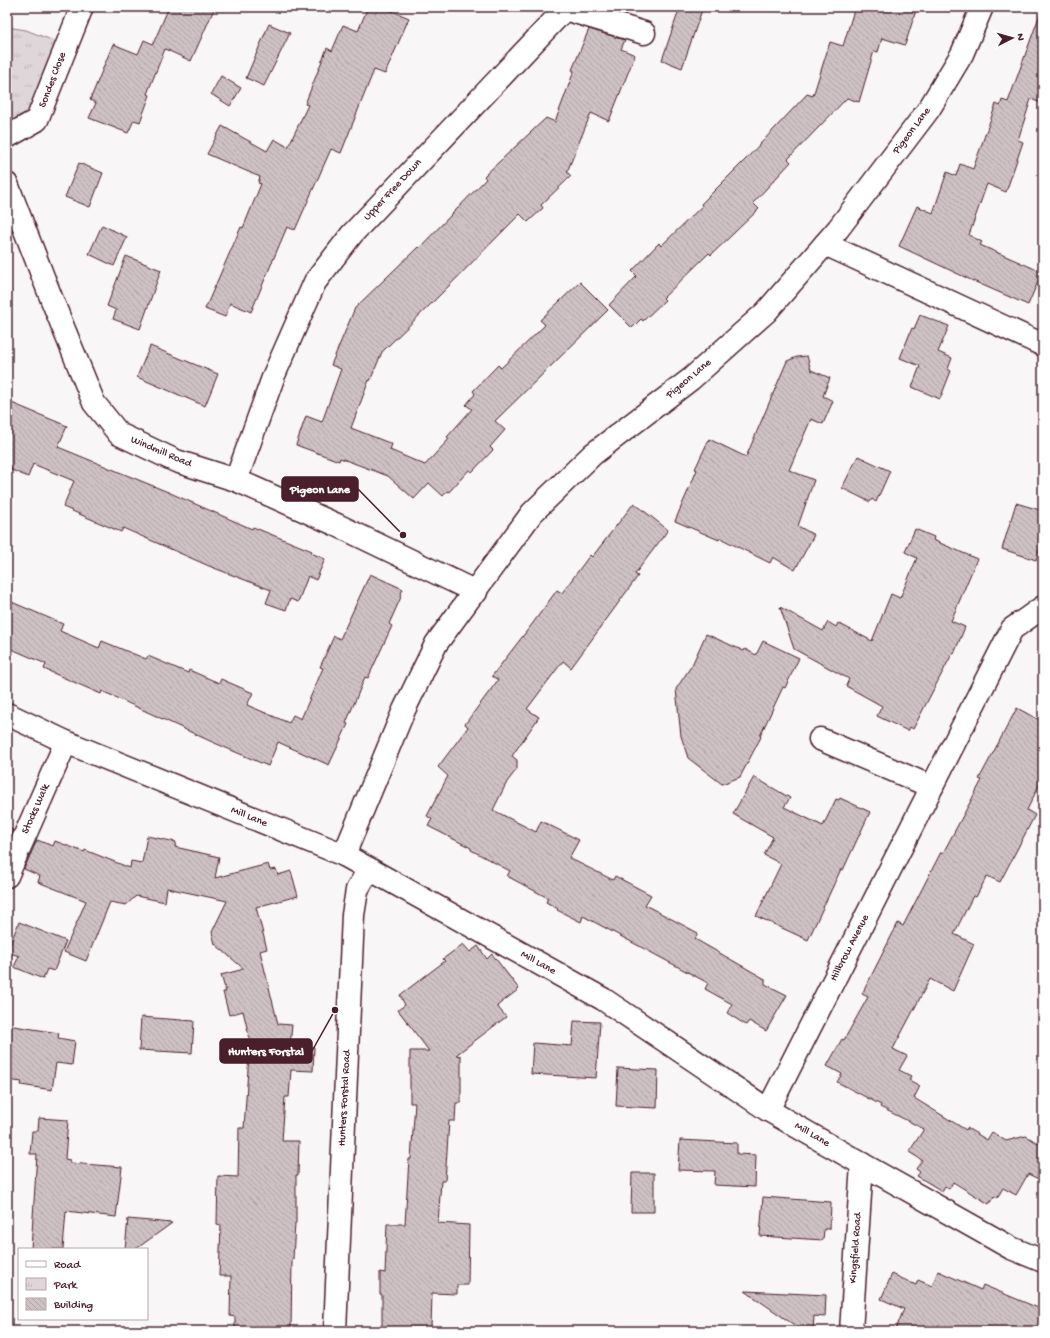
<svg xmlns="http://www.w3.org/2000/svg" width="1050" height="1338" font-family="'Gochi Hand',sans-serif">
	<style>
		.park { fill: url(#park-tufts); stroke: #947a82 }
		.building { fill: url(#building-back-hatch); stroke: #4a1f2b }
		.lines { fill: none; stroke-linecap: round; stroke-linejoin: round }
		.street-casing { stroke: #4a1f2b; stroke-width: 25 }
		.secondary-casing { stroke: #4a1f2b; stroke-width: 25 }
		.street { stroke: #fff; stroke-width: 22 }
		.secondary { stroke: #fff; stroke-width: 22 }
		.labels { text-anchor: middle; dominant-baseline: central; stroke-width: 3; stroke-linejoin: round; paint-order: stroke }
		.street-label { font-size: 11px; fill: #4a1f2b; stroke: #fff }
		.leader { fill: none; stroke: #4a1f2b; stroke-width: 1.5 }
		.callout-dot { fill: #4a1f2b; stroke: #fff; stroke-width: 1.5 }
		.callout { fill: #4a1f2b; stroke: #4a1f2b; stroke-width: 1.5 }
		.callout-label { font-size: 12px; text-anchor: middle; font-weight: bold; fill: #fff }
	</style>
	<defs>
		<pattern id="park-tufts" width="24" height="20" patternUnits="userSpaceOnUse"><rect width="24" height="20" fill="#ded6d9"/><path d="M3 7l-1-3M5 7V3M7 7l1-3M15 17l-1-3M17 17v-4M19 17l1-3" fill="none" stroke="#c0b7ba"/></pattern>
		<pattern id="building-back-hatch" width="6" height="6" patternUnits="userSpaceOnUse"><rect width="6" height="6" fill="#cdc1c4"/><path d="M-1 5l2 2M0 0l6 6M5-1l2 2" fill="none" stroke="#b2a5a9"/></pattern>
	</defs>
	<rect width="100%" height="100%" fill="#f8f6f7"/>
	<filter id="ink" filterUnits="userSpaceOnUse"><feTurbulence type="fractalNoise" baseFrequency=".025" numOctaves="2"/><feDisplacementMap in="SourceGraphic" scale="8" xChannelSelector="R" yChannelSelector="G"/><feConvolveMatrix kernelMatrix="1 2 1 2 8 2 1 2 1" color-interpolation-filters="sRGB"/></filter>
	<g filter="url(#ink)">
		<path class="park" d="M 7,27 L 26,30 L 67,46 L 37,120 L 7,137 Z"/>
		<g class="building">
			<path d="M 169,7 L 215,7 L 191,61 L 165,49 L 147,94 L 150,95 L 140,122 L 134,120 L 128,133 L 89,118 L 96,103 L 90,100 L 113,44 L 138,54 L 144,40 L 153,44 Z"/>
			<path d="M 368,7 L 383,7 L 409,18 L 385,74 L 374,70 L 341,153 L 331,149 L 295,230 L 287,227 L 251,312 L 230,303 L 225,317 L 205,309 L 241,227 L 243,228 L 261,184 L 258,183 L 260,177 L 207,154 L 222,126 L 267,151 L 274,139 L 288,147 L 308,105 L 305,104 L 327,48 L 332,51 L 343,25 L 358,31 Z"/>
			<path d="M 680,7 L 703,7 L 682,68 L 662,60 Z"/>
			<path d="M 855,7 L 917,7 L 905,45 L 882,38 L 878,52 L 874,51 L 859,102 L 847,98 L 788,159 L 791,162 L 753,203 L 759,209 L 711,255 L 709,253 L 663,298 L 665,300 L 643,321 L 641,319 L 632,328 L 609,305 L 637,276 L 632,271 L 659,243 L 661,246 L 702,206 L 701,204 L 746,159 L 807,94 L 813,96 L 830,42 L 843,46 Z"/>
			<path d="M 1040,14 L 1043,14 L 1043,104 L 1031,99 L 1018,140 L 1023,142 L 1006,192 L 987,184 L 969,235 L 982,242 L 980,245 L 1042,272 L 1028,305 L 971,280 L 899,246 L 917,206 L 933,213 L 947,172 L 956,176 L 960,164 L 973,169 L 996,104 L 1000,106 L 1002,100 L 1008,102 Z"/>
			<path d="M 269,24 L 290,33 L 264,86 L 246,78 Z"/>
			<path d="M 589,29 L 625,40 L 621,49 L 635,55 L 609,121 L 591,113 L 567,172 L 571,176 L 541,205 L 543,208 L 528,222 L 520,214 L 433,302 L 382,352 L 370,381 L 369,380 L 351,428 L 392,444 L 390,450 L 425,465 L 449,439 L 447,437 L 472,409 L 466,405 L 475,394 L 473,391 L 498,365 L 501,368 L 545,325 L 540,320 L 580,282 L 608,310 L 495,421 L 505,430 L 490,447 L 493,450 L 472,472 L 469,470 L 449,492 L 447,491 L 443,496 L 429,483 L 414,499 L 388,476 L 340,458 L 339,461 L 296,445 L 306,416 L 322,422 L 341,369 L 331,365 L 355,308 L 418,247 L 419,248 L 486,179 L 484,176 L 546,118 L 555,122 L 574,71 L 572,70 Z"/>
			<path d="M 221,76 L 241,88 L 230,106 L 211,94 Z"/>
			<path d="M 79,163 L 103,173 L 90,207 L 65,197 Z"/>
			<path d="M 102,225 L 127,237 L 114,266 L 89,254 Z"/>
			<path d="M 126,256 L 161,270 L 140,329 L 113,319 L 116,310 L 107,306 Z"/>
			<path d="M 920,315 L 949,326 L 938,352 L 952,358 L 948,369 L 951,371 L 940,399 L 912,387 L 920,366 L 900,358 L 912,328 L 914,329 Z"/>
			<path d="M 150,346 L 218,374 L 205,406 L 137,377 Z"/>
			<path d="M 807,356 L 811,370 L 830,378 L 823,396 L 833,401 L 823,424 L 811,419 L 789,470 L 814,480 L 798,526 L 814,535 L 795,570 L 773,557 L 770,563 L 720,538 L 719,540 L 675,521 L 697,470 L 695,469 L 709,439 L 746,457 L 787,361 L 797,357 Z"/>
			<path d="M 7,401 L 67,426 L 58,447 L 168,492 L 252,529 L 253,527 L 312,551 L 311,553 L 325,559 L 316,580 L 308,576 L 298,602 L 290,599 L 286,610 L 266,603 L 271,590 L 209,566 L 123,528 L 121,532 L 63,507 L 74,481 L 33,464 L 28,477 L 7,468 Z"/>
			<path d="M 858,456 L 890,471 L 876,502 L 872,499 L 870,502 L 842,488 Z"/>
			<path d="M 634,503 L 668,530 L 635,574 L 638,576 L 571,668 L 563,661 L 527,709 L 539,717 L 512,756 L 517,760 L 517,769 L 507,782 L 493,810 L 536,832 L 541,821 L 579,840 L 569,858 L 613,880 L 615,876 L 651,895 L 645,905 L 698,933 L 695,939 L 765,979 L 765,984 L 787,995 L 766,1031 L 749,1021 L 746,1025 L 727,1013 L 732,1004 L 705,989 L 708,983 L 583,916 L 581,922 L 557,910 L 558,909 L 546,902 L 548,898 L 507,876 L 510,871 L 471,850 L 471,848 L 428,826 L 432,819 L 427,816 L 448,776 L 438,767 L 468,727 L 465,724 L 498,680 L 492,676 L 533,623 L 557,590 L 562,593 L 590,555 L 592,557 Z"/>
			<path d="M 1016,503 L 1043,511 L 1043,539 L 1036,560 L 1002,549 Z"/>
			<path d="M 915,529 L 934,537 L 933,540 L 977,559 L 951,621 L 965,627 L 954,654 L 952,654 L 913,729 L 910,727 L 908,731 L 877,716 L 882,706 L 846,686 L 849,679 L 794,649 L 780,607 L 823,631 L 828,622 L 836,627 L 838,623 L 872,641 L 891,594 L 900,598 L 917,558 L 905,552 Z"/>
			<path d="M 370,574 L 403,589 L 400,596 L 401,597 L 389,624 L 392,626 L 368,678 L 365,677 L 346,723 L 348,724 L 329,765 L 278,742 L 268,766 L 210,741 L 102,691 L 101,694 L 44,669 L 46,664 L 7,647 L 7,600 L 63,624 L 60,631 L 99,648 L 102,641 L 146,659 L 148,656 L 188,673 L 189,670 L 219,683 L 221,679 L 253,693 L 247,705 L 289,723 L 293,715 L 301,719 L 323,668 L 320,667 L 334,636 L 340,639 Z"/>
			<path d="M 706,634 L 744,651 L 745,649 L 756,655 L 763,641 L 799,658 L 785,688 L 783,687 L 760,736 L 761,737 L 740,777 L 722,784 L 688,758 L 681,736 L 676,689 L 692,665 Z"/>
			<path d="M 1017,708 L 1043,722 L 1043,777 L 1027,810 L 1035,815 L 1000,882 L 987,876 L 976,897 L 973,896 L 954,934 L 974,944 L 953,991 L 930,979 L 893,1049 L 907,1056 L 899,1070 L 911,1076 L 909,1080 L 920,1086 L 914,1098 L 966,1130 L 967,1128 L 987,1140 L 992,1132 L 1006,1141 L 1026,1136 L 1043,1146 L 1043,1181 L 1028,1174 L 1016,1195 L 1003,1188 L 997,1198 L 994,1196 L 989,1204 L 953,1182 L 949,1189 L 945,1186 L 942,1191 L 917,1176 L 920,1172 L 916,1169 L 922,1160 L 909,1152 L 924,1129 L 880,1107 L 881,1105 L 837,1082 L 842,1074 L 827,1066 L 842,1039 L 844,1040 L 868,997 L 862,994 L 898,923 L 903,926 L 941,852 L 943,853 L 982,780 L 979,779 Z"/>
			<path d="M 754,777 L 790,798 L 784,807 L 823,826 L 836,799 L 839,800 L 840,798 L 870,812 L 843,870 L 841,869 L 808,940 L 756,916 L 781,864 L 764,855 L 773,837 L 733,814 Z"/>
			<path d="M 7,828 L 13,830 L 7,845 Z"/>
			<path d="M 147,836 L 176,842 L 175,847 L 219,857 L 215,878 L 268,864 L 270,870 L 276,869 L 278,875 L 291,871 L 298,896 L 256,907 L 267,949 L 260,951 L 278,1024 L 292,1025 L 290,1046 L 314,1047 L 313,1071 L 291,1070 L 289,1097 L 285,1097 L 282,1141 L 299,1141 L 298,1175 L 296,1175 L 296,1223 L 295,1223 L 293,1259 L 292,1259 L 291,1331 L 235,1331 L 235,1317 L 230,1316 L 231,1276 L 219,1276 L 221,1225 L 217,1224 L 218,1176 L 238,1177 L 239,1128 L 244,1128 L 250,1040 L 243,1011 L 229,1015 L 223,992 L 226,992 L 221,975 L 244,969 L 215,944 L 212,932 L 227,901 L 167,888 L 165,902 L 136,896 L 126,905 L 110,902 L 86,961 L 64,952 L 86,901 L 38,882 L 40,876 L 24,869 L 37,840 L 53,846 L 55,841 L 84,852 L 85,850 L 130,868 L 131,861 L 142,863 Z"/>
			<path d="M 19,922 L 66,941 L 54,971 L 47,969 L 43,979 L 14,967 L 19,956 L 7,952 Z"/>
			<path d="M 463,944 L 470,952 L 478,946 L 487,959 L 492,954 L 519,989 L 497,1006 L 506,1017 L 456,1055 L 461,1056 L 461,1103 L 456,1103 L 455,1121 L 449,1121 L 445,1181 L 441,1181 L 438,1223 L 469,1225 L 468,1285 L 457,1285 L 457,1294 L 432,1293 L 431,1328 L 428,1328 L 428,1331 L 382,1331 L 382,1295 L 380,1294 L 380,1272 L 385,1273 L 387,1224 L 405,1224 L 409,1159 L 411,1159 L 415,1103 L 410,1103 L 410,1051 L 429,1051 L 398,1010 L 405,1005 L 400,995 L 445,961 L 443,959 Z"/>
			<path d="M 141,1017 L 194,1021 L 192,1053 L 139,1050 Z"/>
			<path d="M 574,1021 L 600,1022 L 596,1078 L 531,1074 L 533,1043 L 572,1046 Z"/>
			<path d="M 7,1025 L 59,1033 L 58,1038 L 75,1041 L 72,1065 L 56,1063 L 52,1090 L 21,1085 L 22,1082 L 7,1080 Z"/>
			<path d="M 618,1068 L 658,1070 L 657,1108 L 616,1106 Z"/>
			<path d="M 39,1118 L 68,1120 L 65,1159 L 70,1160 L 70,1163 L 122,1167 L 116,1217 L 66,1211 L 63,1249 L 31,1249 L 37,1154 L 30,1154 L 32,1131 L 38,1131 Z"/>
			<path d="M 680,1140 L 737,1143 L 737,1154 L 756,1155 L 755,1187 L 714,1185 L 715,1171 L 678,1170 Z"/>
			<path d="M 632,1173 L 654,1173 L 654,1212 L 631,1212 Z"/>
			<path d="M 763,1197 L 831,1202 L 830,1229 L 824,1229 L 823,1240 L 760,1236 Z"/>
			<path d="M 128,1219 L 172,1223 L 136,1249 L 125,1249 Z"/>
			<path d="M 938,1271 L 981,1290 L 983,1285 L 1043,1310 L 1043,1331 L 895,1331 L 904,1309 L 881,1299 L 892,1274 L 916,1285 L 918,1280 L 932,1286 Z"/>
			<path d="M 745,1291 L 826,1295 L 825,1317 L 814,1316 L 813,1331 L 803,1331 Z"/>
		</g>
		<g class="lines">
			<defs>
				<g id="street">
					<path d="M 7,137 L 37,120 L 82,7"/>
					<path d="M 7,184 L 52,300 L 94,403 L 119,434 L 176,461 L 236,480 L 337,525 L 476,592"/>
					<path d="M 825,244 L 1041,344"/>
					<path d="M 236,480 L 274,375 L 315,282 L 352,234 L 565,9 L 644,33"/>
					<path d="M 820,739 L 932,787"/>
					<path d="M 344,855 L 404,710 L 436,644 L 532,513 L 593,454 L 691,379 L 766,312 L 838,229 L 929,109 L 962,54 L 982,7"/>
					<path d="M 7,876 L 66,742"/>
					<path d="M 768,1110 L 1012,629 L 1043,607"/>
					<path d="M 851,1331 L 862,1164"/>
				</g>
				<g id="secondary">
					<path d="M 7,714 L 66,742 L 344,855 L 603,999 L 768,1110 L 862,1164 L 1011,1248 L 1043,1261"/>
					<path d="M 335,1331 L 353,915 L 357,890 L 369,869"/>
				</g>
			</defs>
			<use href="#street" class="street-casing"/>
			<use href="#secondary" class="secondary-casing"/>
			<use href="#street" class="street"/>
			<use href="#secondary" class="secondary"/>
		</g>
	</g>
	<g class="labels">
		<g class="street-label">
			<text transform="translate(53 80) rotate(-69)">Sondes Close</text>
			<text transform="translate(912 131) rotate(-53)">Pigeon Lane</text>
			<text transform="translate(393 190) rotate(-47)">Upper Free Down</text>
			<text transform="translate(689 379) rotate(-40)">Pigeon Lane</text>
			<text transform="translate(161 452) rotate(23)">Windmill Road</text>
			<text transform="translate(36 809) rotate(-66)">Stocks Walk</text>
			<text transform="translate(249 817) rotate(22)">Mill Lane</text>
			<text transform="translate(850 948) rotate(-63)">Hillbrow Avenue</text>
			<text transform="translate(538 963) rotate(29)">Mill Lane</text>
			<text transform="translate(345 1098) rotate(-87)">Hunters Forstal Road</text>
			<text transform="translate(812 1135) rotate(30)">Mill Lane</text>
			<text transform="translate(856 1248) rotate(-86)">Kingsfield Road</text>
		</g>
	</g>
	<path class="leader" d="M403 535L358 489M335 1010L312 1051"/>
	<g class="callout-dot">
		<circle cx="403" cy="535" r="4"/>
		<circle cx="335" cy="1010" r="4"/>
	</g>
	<g class="callout">
		<rect x="282" y="477" width="76" height="24" rx="4"/>
		<rect x="220" y="1039" width="92" height="24" rx="4"/>
	</g>
	<g class="callout-label">
		<text x="320" y="493">Pigeon Lane</text>
		<text x="266" y="1055">Hunters Forstal</text>
	</g>
	<rect width="1050" height="1338" fill="none" stroke="#fff" stroke-width="24"/>
	<rect x="12" y="12" width="1026" height="1314" fill="none" stroke="#4a1f2b" stroke-width="1.5" filter="url(#ink)"/>
	<rect x="18" y="1248" width="130" height="72" fill="#ffffff" stroke="#b7a5aa"/>
	<rect x="26" y="1261" width="20" height="6" fill="#ffffff" stroke="#b7a5aa"/>
	<text x="54" y="1268" font-size="12" fill="#4a1f2b">Road</text>
	<rect x="26" y="1278" width="20" height="12" fill="url(#park-tufts)" stroke="#b7a5aa"/>
	<text x="54" y="1288" font-size="12" fill="#4a1f2b">Park</text>
	<rect x="26" y="1298" width="20" height="12" fill="url(#building-back-hatch)" stroke="#b7a5aa"/>
	<text x="54" y="1308" font-size="12" fill="#4a1f2b">Building</text>
	<g transform="translate(1012 38) rotate(84)" stroke="#ffffff" stroke-width="3" paint-order="stroke">
	<path d="M0-3L7 15L0 10L-7 15Z" fill="#4a1f2b"/>
	<text y="-6" font-size="11" font-weight="bold" text-anchor="middle" fill="#4a1f2b">N</text>
	</g>
</svg>
